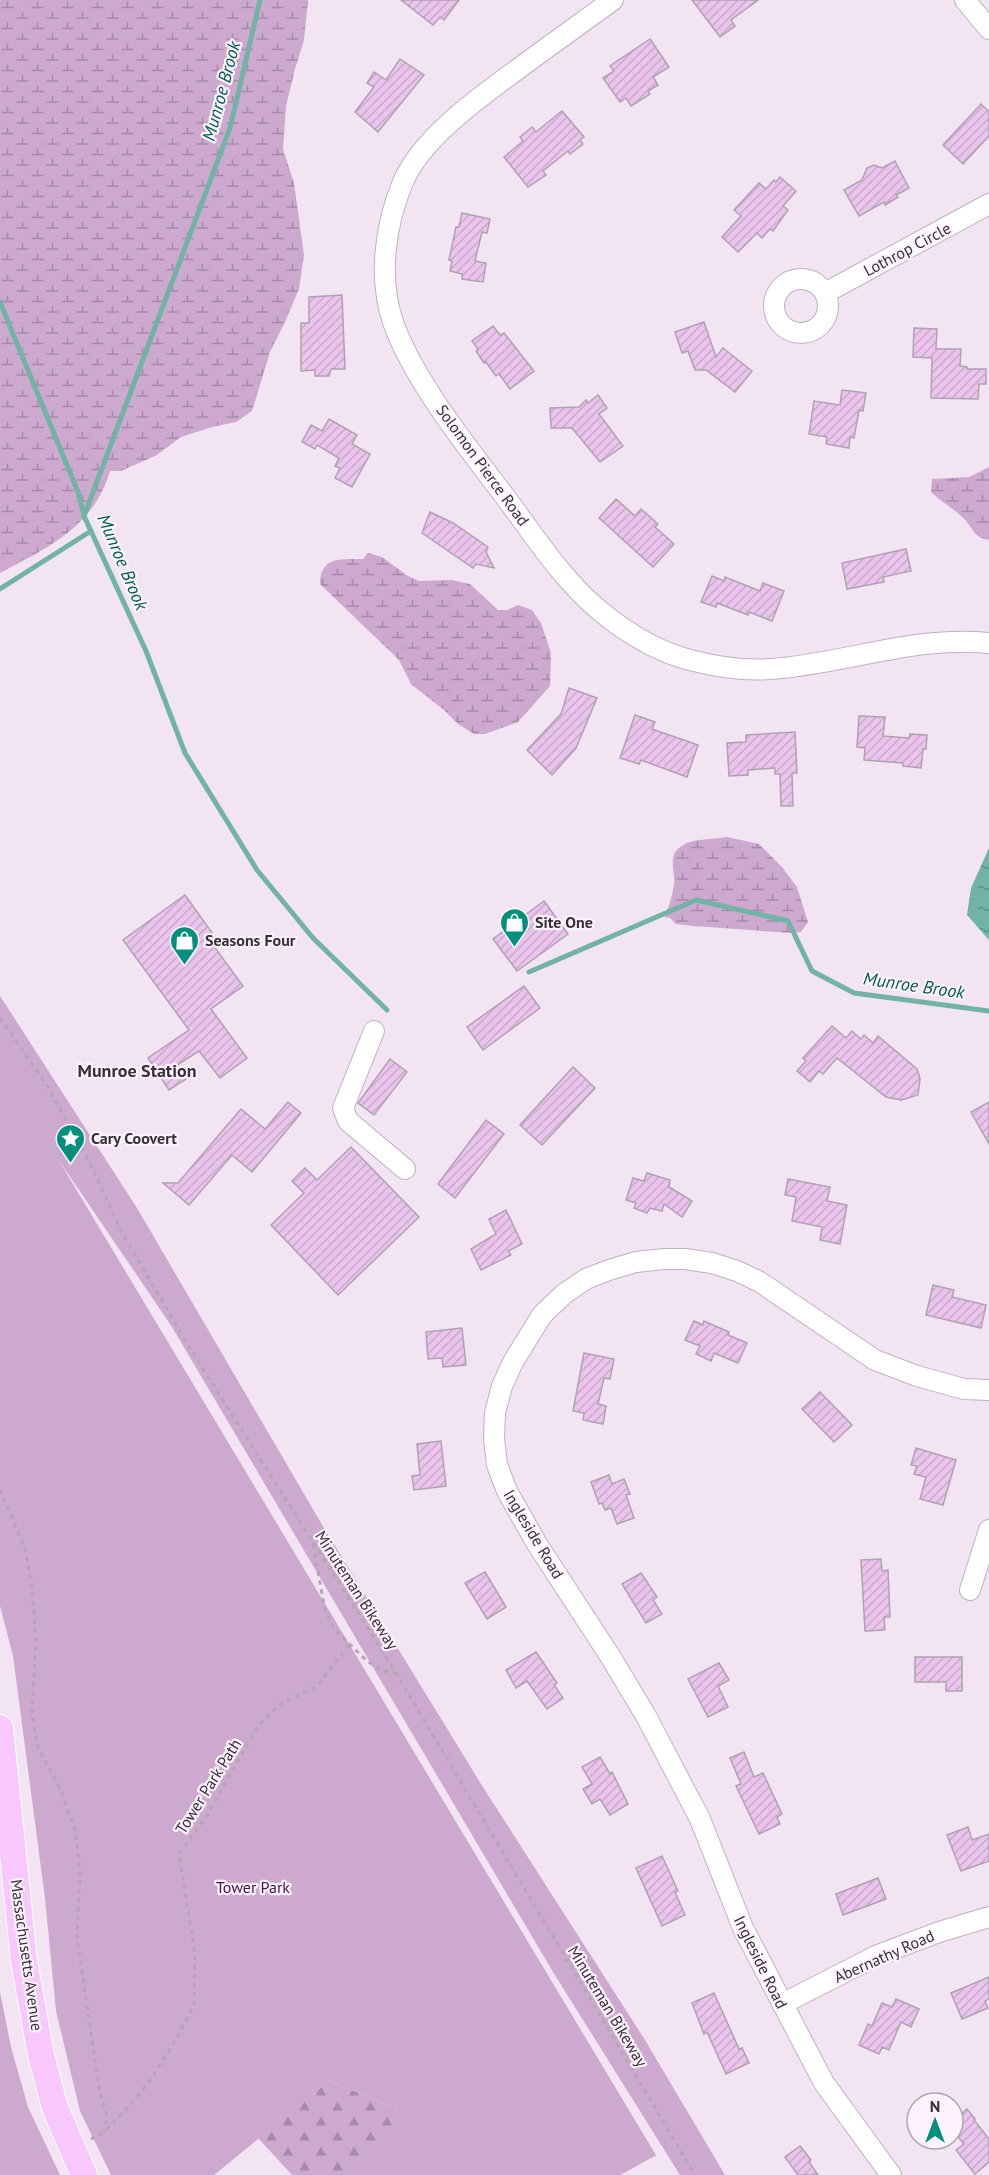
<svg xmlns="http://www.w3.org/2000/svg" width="989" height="2175" font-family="'PT Sans',sans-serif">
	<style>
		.forest { fill: url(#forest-firs) }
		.wetland { fill: url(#wetland-marsh) }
		.park { fill: #cda9d0 }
		.water { fill: url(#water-ripples) }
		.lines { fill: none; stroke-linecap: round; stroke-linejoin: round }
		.stream { stroke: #71b3a4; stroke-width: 5 }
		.building { fill: url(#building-hatch); stroke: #afa2b0; stroke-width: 1.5 }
		.minor-casing { stroke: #bfb1c0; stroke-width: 22 }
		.major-casing { stroke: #fff; stroke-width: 28 }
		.path { stroke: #b2a7b3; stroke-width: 3; stroke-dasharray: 4.5 4.5; stroke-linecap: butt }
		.minor { stroke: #fff; stroke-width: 20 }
		.major { stroke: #f8c7fd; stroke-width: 26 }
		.labels { text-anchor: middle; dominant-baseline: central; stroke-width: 4.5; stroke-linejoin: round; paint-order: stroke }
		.street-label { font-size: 16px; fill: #373137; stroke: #fef2ff }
		.poi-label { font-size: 16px; font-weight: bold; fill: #373137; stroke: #fef2ff; text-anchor: start }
		.park-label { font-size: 16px; fill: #411346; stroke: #fef2ff }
		.water-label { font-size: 18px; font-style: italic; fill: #006051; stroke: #fef2ff }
		.neighbourhood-label { font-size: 18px; font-weight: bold; fill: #373137; stroke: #fef2ff }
	</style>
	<defs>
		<pattern id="forest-firs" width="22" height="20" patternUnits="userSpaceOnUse" patternTransform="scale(1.5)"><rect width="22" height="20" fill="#cda9d0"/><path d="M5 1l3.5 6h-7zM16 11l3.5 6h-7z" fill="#a78aaa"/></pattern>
		<pattern id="wetland-marsh" width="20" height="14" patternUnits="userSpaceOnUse" patternTransform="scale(1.5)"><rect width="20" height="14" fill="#cda9d0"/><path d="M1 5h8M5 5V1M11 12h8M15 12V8" fill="none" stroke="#a78aaa"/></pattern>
		<pattern id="water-ripples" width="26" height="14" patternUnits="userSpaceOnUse" patternTransform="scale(1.5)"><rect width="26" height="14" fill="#71b3a4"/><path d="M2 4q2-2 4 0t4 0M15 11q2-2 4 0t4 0" fill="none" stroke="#5e9286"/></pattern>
		<pattern id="building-hatch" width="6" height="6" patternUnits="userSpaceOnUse" patternTransform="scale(1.5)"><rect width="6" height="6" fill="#ebc4ee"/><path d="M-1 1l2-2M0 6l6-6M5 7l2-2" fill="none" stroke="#caa9cd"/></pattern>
	</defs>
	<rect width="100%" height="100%" fill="#f2e4f3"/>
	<path class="forest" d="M 329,2081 L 406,2112 L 656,2155 L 620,2175 L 292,2175 L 258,2138 Z"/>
	<g class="wetland">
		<path d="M 0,0 L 308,0 L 304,40 L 295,69 L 286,106 L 283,149 L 294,183 L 304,255 L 299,289 L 285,322 L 270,352 L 252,411 L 236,422 L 212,427 L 181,437 L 157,455 L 121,471 L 110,471 C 107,480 104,489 99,497 C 78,535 37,553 0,573 Z"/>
		<path d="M 989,467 L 989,540 C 971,537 973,525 961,516 C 951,507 940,501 931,492 L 932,479 L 969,477 Z"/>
		<path d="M 368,553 L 382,557 L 408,576 L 419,581 L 452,580 L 470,584 L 498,610 L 507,610 L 518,605 L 532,610 L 541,623 L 551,653 L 550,686 L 518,722 L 485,734 L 474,734 L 458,724 L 444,710 L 411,684 L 399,660 L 320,584 C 320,556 342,559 363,559 Z"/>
		<path d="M 727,837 L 759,844 L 781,866 L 797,887 L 808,922 L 801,932 L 791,933 L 694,926 L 676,924 L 670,918 L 665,917 C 669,906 672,896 674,885 C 676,870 665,854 685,844 C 694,839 716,839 727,837 Z"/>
	</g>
	<g class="park">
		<path d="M 0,996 L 137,1208 L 321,1523 L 481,1784 L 645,2040 L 725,2175 L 680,2175 L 553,1972 L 172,1327 L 58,1159 L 656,2155 L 620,2175 L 343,2175 L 406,2112 L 329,2081 L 214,2175 L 111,2175 L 80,2111 L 56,2011 L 45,1898 L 13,1656 L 0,1606 Z"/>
		<path d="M 0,1992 L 11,2047 L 28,2107 L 60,2175 L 0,2175 Z"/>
	</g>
	<path class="water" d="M 989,848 L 989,940 L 967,915 L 971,888 Z"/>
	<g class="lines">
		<g class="stream">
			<path d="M 260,0 L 230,128 L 84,516 L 146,651 L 185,753 L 257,870 L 313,938 L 387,1010"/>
			<path d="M 0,302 L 78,492 L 84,515"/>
			<path d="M 0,589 L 91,531"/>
			<path d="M 529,972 L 696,900 L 788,921 L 812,971 L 854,993 L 989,1011"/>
		</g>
	</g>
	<g class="building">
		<path d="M 401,0 L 459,0 L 444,20 L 440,17 L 433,25 Z"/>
		<path d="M 692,0 L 758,0 L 731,20 L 735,26 L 720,37 Z"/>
		<path d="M 650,39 L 669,67 L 653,77 L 658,85 L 648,91 L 650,94 L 631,106 L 626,98 L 620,102 L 603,78 L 614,71 L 610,66 Z"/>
		<path d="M 400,59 L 424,75 L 378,132 L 355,112 L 374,87 L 367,83 L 374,72 L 386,80 Z"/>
		<path d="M 981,104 L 989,112 L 989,136 L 963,164 L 943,145 Z"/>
		<path d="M 562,111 L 584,137 L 580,140 L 583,144 L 570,154 L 568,151 L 543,171 L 546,175 L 528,187 L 504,157 L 523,141 L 520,137 L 532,127 L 536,132 Z"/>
		<path d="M 895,161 L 909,188 L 896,195 L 898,197 L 885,205 L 884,202 L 859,216 L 844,190 L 862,180 L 867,168 L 874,165 L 882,168 Z"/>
		<path d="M 780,177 L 796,191 L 783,206 L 788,210 L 773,231 L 770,229 L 762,238 L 757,233 L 738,252 L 722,237 L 741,216 L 734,210 L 759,183 L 766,189 L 774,180 L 776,182 Z"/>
		<path d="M 462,213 L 490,219 L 487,233 L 482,232 L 475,261 L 486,263 L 483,282 L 462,279 L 462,274 L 450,271 L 452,261 L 449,260 L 456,227 L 459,227 Z"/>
		<path d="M 342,295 L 345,369 L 331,369 L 329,376 L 315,376 L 315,370 L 301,371 L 301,323 L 309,323 L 309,297 Z"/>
		<path d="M 704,322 L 716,357 L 723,348 L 752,371 L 735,392 L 706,370 L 695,370 L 688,351 L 682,353 L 675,332 Z"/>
		<path d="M 493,326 L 500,335 L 504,333 L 534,371 L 510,389 L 499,374 L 496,376 L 486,362 L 484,363 L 476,351 L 478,349 L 472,341 Z"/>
		<path d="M 914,328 L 937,329 L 936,349 L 961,349 L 960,366 L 967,367 L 967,369 L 986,369 L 986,384 L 979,384 L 978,399 L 931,398 L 932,358 L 913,357 Z"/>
		<path d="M 842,390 L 866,393 L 863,411 L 859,410 L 854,438 L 850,437 L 849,448 L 826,444 L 827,437 L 809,434 L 814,401 L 840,405 Z"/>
		<path d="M 598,395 L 607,408 L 599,414 L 623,446 L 600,462 L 572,428 L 551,428 L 550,408 L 579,407 L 586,400 L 588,403 Z"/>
		<path d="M 329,419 L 357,435 L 352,444 L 370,454 L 352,487 L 335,478 L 340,468 L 335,466 L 339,458 L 317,445 L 315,449 L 302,442 L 311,425 L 322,431 Z"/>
		<path d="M 616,499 L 635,516 L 641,509 L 658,524 L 655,527 L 674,544 L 653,567 L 599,518 Z"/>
		<path d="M 430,512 L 453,523 L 488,547 L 486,552 L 494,568 L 476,564 L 473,568 L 422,533 Z"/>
		<path d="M 906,549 L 911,571 L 883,577 L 884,582 L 847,589 L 842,563 Z"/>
		<path d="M 712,576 L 724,581 L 725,577 L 760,591 L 763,583 L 784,591 L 772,621 L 749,612 L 748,615 L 717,603 L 716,607 L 701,602 Z"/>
		<path d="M 569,688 L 597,698 L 576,748 L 552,775 L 527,750 L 561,714 Z"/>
		<path d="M 635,715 L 655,722 L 652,729 L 698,745 L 687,777 L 641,760 L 639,764 L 620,758 Z"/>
		<path d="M 859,716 L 885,717 L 883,736 L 909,738 L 910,734 L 927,735 L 926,749 L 923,749 L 921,768 L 903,766 L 903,763 L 864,760 L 865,748 L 857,747 Z"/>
		<path d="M 795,732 L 797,773 L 792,773 L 793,806 L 781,806 L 780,774 L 775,774 L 775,768 L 748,770 L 748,775 L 729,776 L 727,743 L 746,742 L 746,735 Z"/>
		<path d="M 185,895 L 218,941 L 213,945 L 243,986 L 211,1009 L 247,1058 L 220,1078 L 199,1051 L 177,1065 L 186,1079 L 169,1090 L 148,1058 L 189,1030 L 123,940 Z"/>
		<path d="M 544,901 L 568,934 L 517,971 L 493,939 Z"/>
		<path d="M 524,986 L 540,1008 L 483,1050 L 467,1027 Z"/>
		<path d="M 832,1026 L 846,1038 L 852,1031 L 861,1039 L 864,1035 L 873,1043 L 878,1036 L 917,1069 L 920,1079 L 918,1095 L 901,1100 L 886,1097 L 837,1058 L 823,1074 L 819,1071 L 810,1082 L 797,1071 L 806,1061 L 803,1058 Z"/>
		<path d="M 390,1059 L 407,1072 L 374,1115 L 358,1103 Z"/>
		<path d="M 573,1067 L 595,1088 L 542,1145 L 520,1125 Z"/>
		<path d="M 288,1102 L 301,1113 L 252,1172 L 232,1155 L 189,1205 L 163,1183 L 178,1183 L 241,1109 L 265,1129 Z"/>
		<path d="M 989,1102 L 989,1144 L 971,1112 Z"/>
		<path d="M 486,1120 L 504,1134 L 455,1198 L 438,1184 Z"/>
		<path d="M 351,1147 L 419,1217 L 338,1295 L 271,1225 L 304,1193 L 292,1181 L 305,1168 L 317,1180 Z"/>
		<path d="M 647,1173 L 670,1180 L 669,1187 L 692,1201 L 682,1217 L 664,1204 L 662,1211 L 650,1208 L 647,1213 L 634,1208 L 636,1203 L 626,1200 L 633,1178 L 644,1181 Z"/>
		<path d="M 788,1179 L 830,1187 L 827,1201 L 847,1205 L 840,1244 L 820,1240 L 822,1227 L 792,1221 L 796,1197 L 785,1195 Z"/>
		<path d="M 506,1210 L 522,1244 L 508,1251 L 511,1255 L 481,1270 L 471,1249 L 496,1234 L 489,1219 Z"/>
		<path d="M 933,1285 L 954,1290 L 952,1297 L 986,1305 L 981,1328 L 926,1315 Z"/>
		<path d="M 694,1321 L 703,1325 L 704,1321 L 729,1332 L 728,1335 L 747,1343 L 738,1363 L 714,1353 L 711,1361 L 696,1354 L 700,1346 L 685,1340 Z"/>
		<path d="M 462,1328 L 466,1365 L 443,1367 L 442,1358 L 428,1359 L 426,1332 Z"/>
		<path d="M 584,1353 L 614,1359 L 610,1379 L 604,1378 L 598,1404 L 606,1406 L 603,1424 L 583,1420 L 584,1413 L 573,1411 Z"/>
		<path d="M 820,1392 L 852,1425 L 834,1442 L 802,1409 Z"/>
		<path d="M 441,1441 L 446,1486 L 414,1490 L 412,1476 L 420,1475 L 417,1444 Z"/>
		<path d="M 916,1448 L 956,1460 L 943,1505 L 920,1499 L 926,1477 L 914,1474 L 917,1466 L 911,1465 Z"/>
		<path d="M 609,1475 L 612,1484 L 624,1479 L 630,1494 L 626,1495 L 634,1518 L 617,1524 L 611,1508 L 605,1510 L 602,1503 L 599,1504 L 591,1482 Z"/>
		<path d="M 881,1559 L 882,1571 L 888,1570 L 890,1617 L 884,1617 L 885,1630 L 865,1631 L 861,1560 Z"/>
		<path d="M 485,1572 L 506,1607 L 487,1619 L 465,1583 Z"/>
		<path d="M 641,1573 L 657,1597 L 653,1600 L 662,1614 L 646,1623 L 622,1584 Z"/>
		<path d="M 536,1652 L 557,1683 L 554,1685 L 563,1698 L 547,1709 L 527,1681 L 516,1688 L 506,1670 Z"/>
		<path d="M 915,1657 L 962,1657 L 962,1691 L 946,1691 L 946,1682 L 915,1682 Z"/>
		<path d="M 719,1663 L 729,1680 L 718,1686 L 728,1707 L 708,1717 L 688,1679 Z"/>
		<path d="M 744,1752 L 754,1777 L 763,1773 L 782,1814 L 777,1817 L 780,1824 L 759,1834 L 736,1786 L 741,1784 L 730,1758 Z"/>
		<path d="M 600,1757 L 610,1774 L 612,1772 L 628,1804 L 610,1815 L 600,1799 L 592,1804 L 583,1789 L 592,1784 L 582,1767 Z"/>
		<path d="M 968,1827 L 972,1840 L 989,1834 L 989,1861 L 961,1871 L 947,1835 Z"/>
		<path d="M 662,1856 L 678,1891 L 675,1892 L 685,1915 L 662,1926 L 636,1868 Z"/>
		<path d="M 878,1878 L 886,1899 L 843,1915 L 836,1894 Z"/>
		<path d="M 989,1977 L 989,1999 L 985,2001 L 988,2008 L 962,2019 L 951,1993 Z"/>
		<path d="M 714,1993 L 739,2049 L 742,2048 L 749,2063 L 726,2074 L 707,2032 L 704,2034 L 692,2003 Z"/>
		<path d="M 896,1999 L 919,2009 L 911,2027 L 901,2022 L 889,2050 L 882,2047 L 879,2054 L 859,2045 L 868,2024 L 872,2026 L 882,2003 L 892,2007 Z"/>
		<path d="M 953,2106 L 960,2115 L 967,2109 L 975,2119 L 974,2120 L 989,2139 L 989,2162 L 975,2174 L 956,2150 L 964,2144 L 953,2131 Z"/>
		<path d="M 800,2146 L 811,2160 L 809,2162 L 818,2175 L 798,2175 L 785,2157 Z"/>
	</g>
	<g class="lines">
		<defs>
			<g id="minor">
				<path d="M 613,0 C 584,21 555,42 526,63 C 486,93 423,135 403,182 C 385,225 378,278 393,322 C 414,382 470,450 509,502 C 537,540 563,580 600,611 C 628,634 659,653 694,661 C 718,667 746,671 771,669 C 844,664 915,635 989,643"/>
				<path d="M 965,0 L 989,29"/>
				<circle cx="801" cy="306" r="27"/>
				<path d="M 825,293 L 989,204"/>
				<path d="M 374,1031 L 343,1108 L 348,1121 L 405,1169"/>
				<path d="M 970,1590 L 989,1530"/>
				<path d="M 782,2004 L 878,1955 L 939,1932 L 989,1917"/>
				<path d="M 891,2175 L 824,2083 L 743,1928 L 700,1819 L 646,1716 L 610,1656 L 537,1544 L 507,1491 L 497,1465 L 494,1439 L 495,1413 L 502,1386 L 513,1362 L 542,1315 L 564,1294 L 586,1279 L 609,1270 L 636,1262 L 664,1259 L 685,1259 L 712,1263 L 737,1271 L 760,1282 L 875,1360 L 917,1376 L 964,1389 L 989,1390"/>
			</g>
			<path id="major" d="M 0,1728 L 24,1961 L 41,2055 L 55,2108 L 84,2175"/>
		</defs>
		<use href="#minor" class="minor-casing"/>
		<use href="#major" class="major-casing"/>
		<g class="path">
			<path d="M 0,1018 L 48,1087 L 94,1171 L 121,1231 L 188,1345 L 396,1673 L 695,2175"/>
			<path d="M 0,1490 L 25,1548 L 32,1588 L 36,1641 L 32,1711 L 38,1748 L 61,1791 L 75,1830 L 80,1873 L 77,1938 L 100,2093 L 107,2116 L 104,2132"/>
			<path d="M 313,1545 L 325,1610 L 335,1630 L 367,1661 L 383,1671 L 395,1673"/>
			<path d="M 91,2139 L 104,2132 L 124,2112 L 149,2082 L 174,2043 L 194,2005 L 195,1954 L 179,1854 L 206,1817 L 257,1728 L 279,1705 L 317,1686 L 349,1645"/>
		</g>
		<use href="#minor" class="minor"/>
		<use href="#major" class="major"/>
	</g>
	<defs>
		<symbol id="shop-pin" viewBox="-11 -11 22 30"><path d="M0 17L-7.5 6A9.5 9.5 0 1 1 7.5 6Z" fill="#01907b" stroke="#fef2ff"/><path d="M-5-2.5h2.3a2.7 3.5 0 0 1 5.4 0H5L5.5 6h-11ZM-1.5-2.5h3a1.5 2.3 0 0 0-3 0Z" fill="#fff"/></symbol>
		<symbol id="sight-pin" viewBox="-11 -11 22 30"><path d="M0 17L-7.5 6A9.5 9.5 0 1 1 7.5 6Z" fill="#01907b" stroke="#fef2ff"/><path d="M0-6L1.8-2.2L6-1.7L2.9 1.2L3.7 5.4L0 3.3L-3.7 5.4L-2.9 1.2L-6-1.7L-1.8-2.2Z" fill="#fff"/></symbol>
	</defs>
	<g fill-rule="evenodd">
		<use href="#shop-pin" x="498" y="906" width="33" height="45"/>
		<use href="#shop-pin" x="168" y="924" width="33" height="45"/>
		<use href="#sight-pin" x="54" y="1122" width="33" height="45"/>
	</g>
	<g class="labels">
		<g class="street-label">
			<text transform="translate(907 249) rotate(-28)">Lothrop Circle</text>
			<text transform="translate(483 465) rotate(54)">Solomon Pierce Road</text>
			<text transform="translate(534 1534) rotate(59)">Ingleside Road</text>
			<text transform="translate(357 1590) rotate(57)">Minuteman Bikeway</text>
			<text transform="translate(208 1786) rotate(-58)">Tower Park Path</text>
			<text transform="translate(27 1955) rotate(82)">Massachusetts Avenue</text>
			<text transform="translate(884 1956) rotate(-24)">Abernathy Road</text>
			<text transform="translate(761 1962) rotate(64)">Ingleside Road</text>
			<text transform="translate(608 2006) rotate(59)">Minuteman Bikeway</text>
		</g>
		<g class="poi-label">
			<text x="535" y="922">Site One</text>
			<text x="205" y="940">Seasons Four</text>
			<text x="91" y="1138">Cary Coovert</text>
		</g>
		<g class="park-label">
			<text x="253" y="1887">Tower Park</text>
		</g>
		<g class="water-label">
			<text transform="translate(221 91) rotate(-75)">Munroe Brook</text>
			<text transform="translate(123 562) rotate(67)">Munroe Brook</text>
			<text transform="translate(914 985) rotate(8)">Munroe Brook</text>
		</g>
		<g class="neighbourhood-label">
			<text x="137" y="1070">Munroe Station</text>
		</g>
	</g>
	<g transform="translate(935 2121)"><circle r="28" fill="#fef2ff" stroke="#aea5af" stroke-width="1.5"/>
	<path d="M0-4.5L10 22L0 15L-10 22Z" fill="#01907b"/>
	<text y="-9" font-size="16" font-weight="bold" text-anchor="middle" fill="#373137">N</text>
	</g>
</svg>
